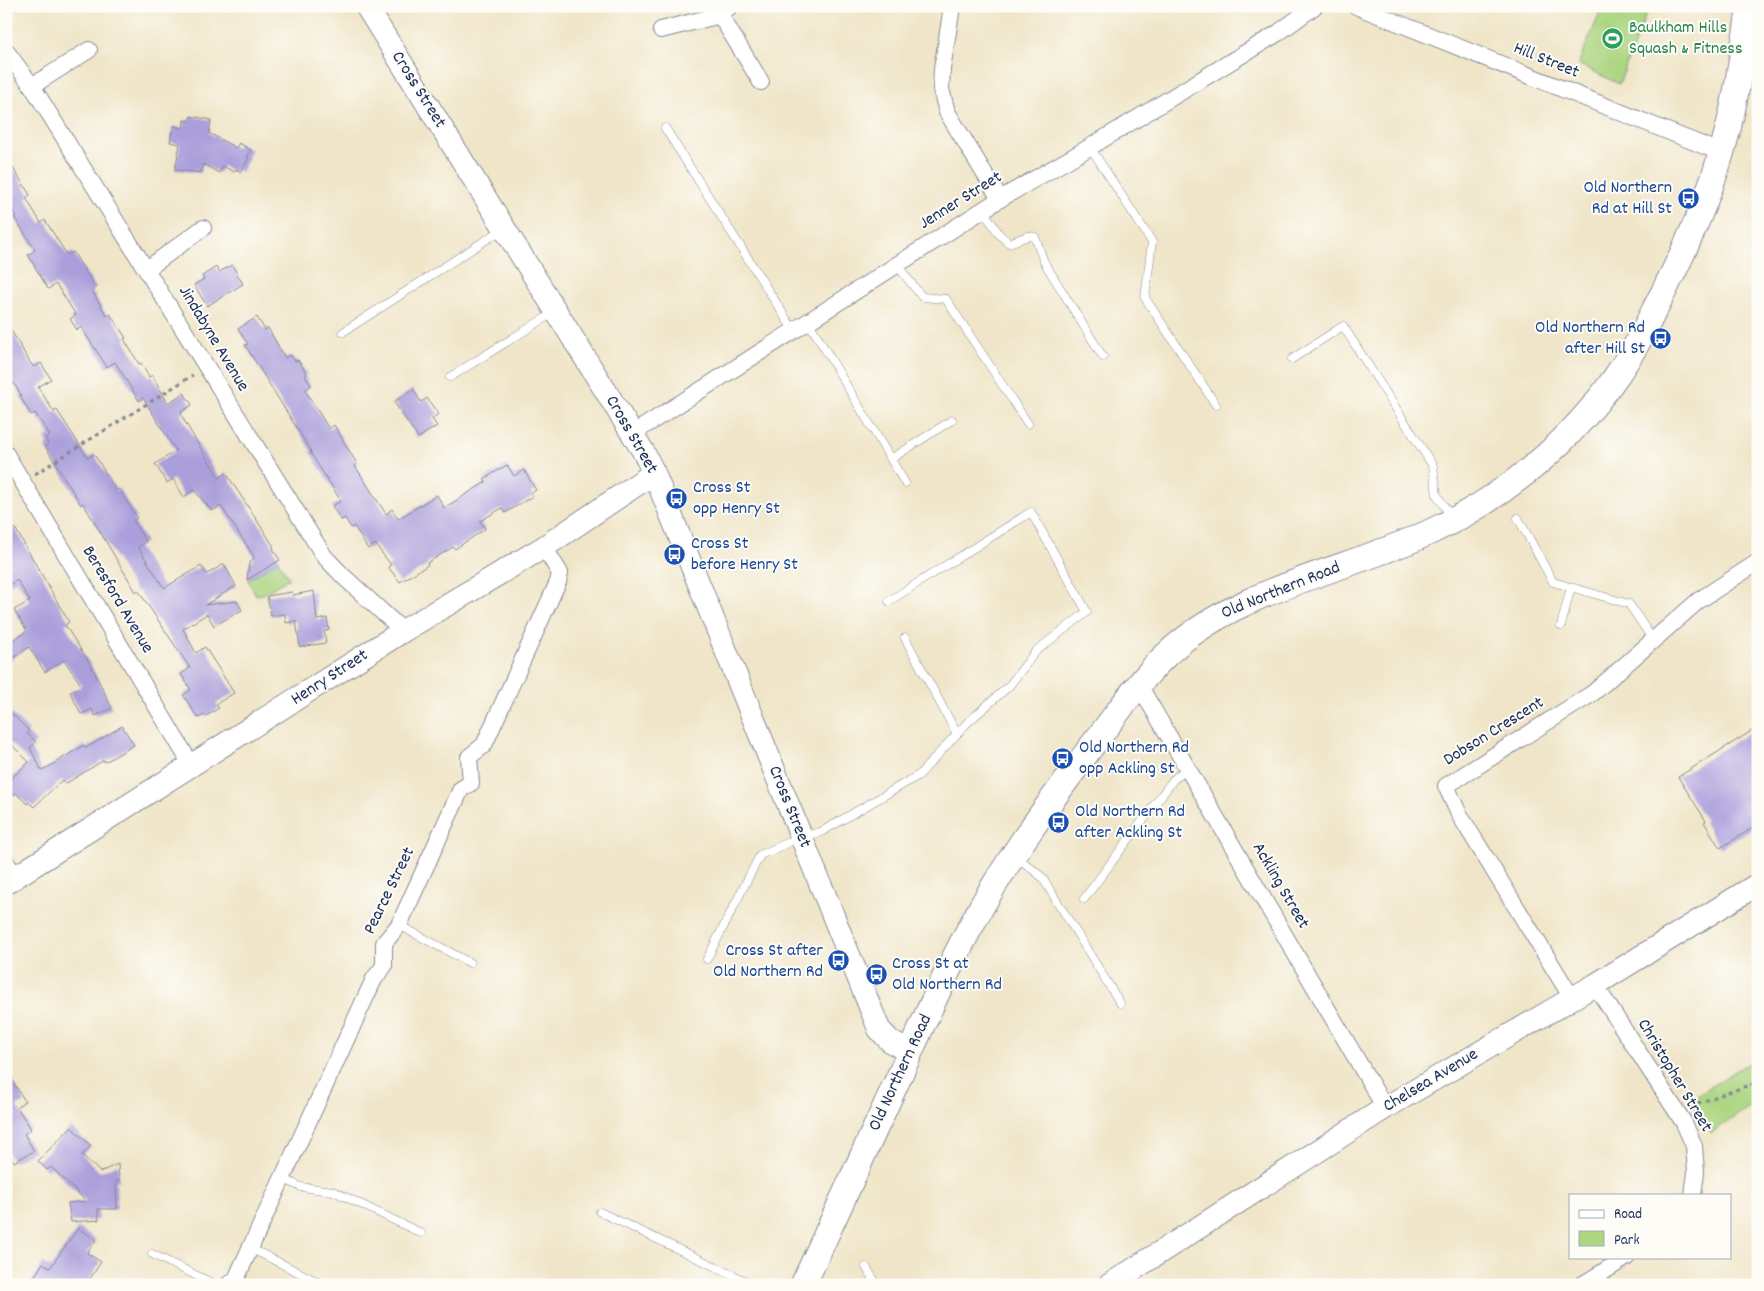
<svg xmlns="http://www.w3.org/2000/svg" width="1764" height="1291" font-family="Dekko,sans-serif">
	<style>
		.green { fill: #add682; stroke: #648270 }
		.building { fill: #ab9fdb }
		.lines { fill: none; stroke-linecap: round; stroke-linejoin: round }
		.lane-casing { stroke: #868a93; stroke-width: 9 }
		.street-casing { stroke: #868a93; stroke-width: 18 }
		.secondary-casing { stroke: #868a93; stroke-width: 24 }
		.primary-casing { stroke: #868a93; stroke-width: 27 }
		.path { stroke: #868a93; stroke-width: 3; stroke-dasharray: 4 4; stroke-linecap: butt }
		.lane { stroke: #fff; stroke-width: 8 }
		.street { stroke: #fff; stroke-width: 16 }
		.secondary { stroke: #fff; stroke-width: 22 }
		.primary { stroke: #fff; stroke-width: 25 }
		.labels { text-anchor: middle; dominant-baseline: central; stroke-width: 4; stroke-linejoin: round; paint-order: stroke }
		.leisure-label { font-size: 18px; fill: #27864d; stroke: #fdfcf7; text-anchor: start }
		.street-label { font-size: 18px; fill: #1b2f5e; stroke: #fdfcf7 }
		.transit-label { font-size: 18px; fill: #164399; stroke: #fdfcf7; text-anchor: start }
	</style>
	<rect width="100%" height="100%" fill="#fdfcf7"/>
	<filter id="ink" filterUnits="userSpaceOnUse"><feTurbulence type="fractalNoise" baseFrequency=".02" numOctaves="2"/><feDisplacementMap in="SourceGraphic" scale="10" xChannelSelector="R" yChannelSelector="G"/><feConvolveMatrix kernelMatrix="1 2 1 2 8 2 1 2 1" color-interpolation-filters="sRGB"/></filter>
	<filter id="wash" filterUnits="userSpaceOnUse"><feTurbulence type="fractalNoise" baseFrequency=".0096" numOctaves="4" result="noise"/><feDisplacementMap in="SourceGraphic" scale="20" xChannelSelector="R" yChannelSelector="G"/><feGaussianBlur stdDeviation="1.12" result="paint"/><feColorMatrix in="noise" values="0 0 0 0 0 0 0 0 0 0 0 0 0 0 0 0 0 1.4 0 .05"/><feComposite in="paint" operator="in"/></filter>
	<g filter="url(#wash)">
		<rect width="100%" height="100%" fill="#f0e5c8"/>
		<g class="green">
			<path d="M 1584,6 L 1649,6 L 1619,84 L 1578,64 L 1600,13 Z"/>
			<path d="M 278,561 L 289,578 L 263,594 L 256,595 L 248,580 Z"/>
			<path d="M 1758,1057 L 1758,1101 L 1711,1133 L 1689,1100 Z"/>
		</g>
		<g id="blocks">
			<g class="building">
				<path d="M 191,116 L 211,120 L 209,133 L 236,148 L 239,143 L 251,150 L 247,157 L 249,158 L 241,172 L 236,169 L 234,172 L 223,166 L 219,173 L 203,164 L 201,173 L 175,170 L 180,144 L 170,142 L 173,126 L 183,128 L 184,120 L 189,121 Z"/>
				<path d="M 6,157 L 30,195 L 26,198 L 41,223 L 45,220 L 67,255 L 73,252 L 96,288 L 92,291 L 107,316 L 110,314 L 126,338 L 124,339 L 139,364 L 141,363 L 149,377 L 152,375 L 168,403 L 184,393 L 192,405 L 181,412 L 182,414 L 181,415 L 192,434 L 219,478 L 226,473 L 273,545 L 274,551 L 280,560 L 247,580 L 249,563 L 254,558 L 253,555 L 221,506 L 212,511 L 194,490 L 184,497 L 173,479 L 167,483 L 155,464 L 176,451 L 143,398 L 139,401 L 115,362 L 107,367 L 81,327 L 77,330 L 70,319 L 76,315 L 56,284 L 48,289 L 28,255 L 35,250 L 14,217 L 16,216 L 6,201 Z"/>
				<path d="M 232,265 L 243,284 L 207,306 L 194,285 L 204,279 L 202,276 L 216,267 L 219,272 Z"/>
				<path d="M 257,317 L 265,330 L 268,328 L 285,358 L 291,355 L 295,361 L 298,360 L 307,374 L 305,376 L 311,386 L 305,390 L 329,429 L 334,425 L 357,464 L 355,466 L 386,514 L 392,509 L 398,519 L 437,495 L 444,508 L 486,482 L 484,479 L 507,465 L 514,476 L 524,470 L 536,490 L 531,493 L 533,496 L 505,513 L 502,508 L 480,521 L 485,529 L 455,549 L 453,547 L 427,563 L 428,565 L 400,582 L 388,567 L 391,565 L 375,544 L 368,549 L 354,526 L 351,528 L 345,518 L 341,520 L 332,506 L 341,501 L 310,452 L 311,451 L 260,369 L 245,345 L 248,344 L 238,329 Z"/>
				<path d="M 6,322 L 31,364 L 34,367 L 41,363 L 51,379 L 38,387 L 54,412 L 57,410 L 88,458 L 94,454 L 116,490 L 119,489 L 137,518 L 133,520 L 146,542 L 138,547 L 164,588 L 201,566 L 207,574 L 224,564 L 236,586 L 205,605 L 237,601 L 242,610 L 214,626 L 207,614 L 183,629 L 196,653 L 205,647 L 234,693 L 216,704 L 219,708 L 206,716 L 205,715 L 198,718 L 183,695 L 191,690 L 181,674 L 190,668 L 138,590 L 136,592 L 83,503 L 81,505 L 45,446 L 48,444 L 45,438 L 50,435 L 35,413 L 31,415 L 20,396 L 21,395 L 10,377 L 12,376 L 6,368 Z"/>
				<path d="M 413,389 L 421,402 L 427,398 L 438,414 L 432,419 L 437,426 L 418,438 L 394,402 Z"/>
				<path d="M 15,528 L 69,622 L 65,625 L 92,667 L 112,708 L 95,716 L 92,709 L 81,714 L 70,692 L 82,686 L 64,660 L 45,672 L 29,647 L 6,663 L 6,645 L 27,631 L 14,610 L 30,601 L 17,580 L 6,587 L 6,534 Z"/>
				<path d="M 314,591 L 317,620 L 327,618 L 329,630 L 324,631 L 326,643 L 300,647 L 296,621 L 286,623 L 285,614 L 271,616 L 267,596 L 292,592 L 293,595 Z"/>
				<path d="M 6,708 L 29,731 L 27,733 L 36,742 L 30,748 L 42,771 L 84,745 L 86,748 L 122,726 L 134,745 L 105,762 L 104,760 L 65,784 L 62,780 L 34,807 L 28,802 L 27,804 L 16,793 L 6,802 L 6,783 L 29,762 L 6,739 Z"/>
				<path d="M 1758,727 L 1758,825 L 1720,848 L 1704,822 L 1706,821 L 1678,777 Z"/>
				<path d="M 6,1071 L 25,1101 L 17,1107 L 31,1129 L 24,1134 L 34,1151 L 14,1162 L 6,1149 Z"/>
				<path d="M 71,1127 L 91,1146 L 82,1155 L 100,1172 L 118,1164 L 119,1181 L 116,1181 L 117,1209 L 98,1209 L 99,1220 L 71,1222 L 68,1203 L 86,1201 L 51,1167 L 47,1170 L 38,1161 Z"/>
				<path d="M 78,1228 L 96,1240 L 87,1253 L 101,1262 L 86,1285 L 29,1285 L 43,1263 L 50,1268 Z"/>
			</g>
		</g>
	</g>
	<g filter="url(#ink)">
		<use href="#blocks" fill-opacity="0" stroke="#868a93" stroke-width="1"/>
		<g class="lines">
			<defs>
				<g id="lane">
					<path d="M 665,128 L 794,331"/>
					<path d="M 1090,147 L 1152,242 L 1145,298 L 1216,405"/>
					<path d="M 983,210 L 999,234 L 1009,243 L 1028,236 L 1035,237 L 1044,262 L 1103,357"/>
					<path d="M 897,265 L 922,297 L 946,299 L 1028,424"/>
					<path d="M 808,321 L 905,483"/>
					<path d="M 343,332 L 503,229"/>
					<path d="M 1292,359 L 1343,326 L 1433,466 L 1437,495 L 1452,518"/>
					<path d="M 450,377 L 555,312"/>
					<path d="M 891,459 L 952,420"/>
					<path d="M 1518,518 L 1553,582 L 1629,604 L 1653,640"/>
					<path d="M 1561,626 L 1571,587"/>
					<path d="M 905,638 L 957,734"/>
					<path d="M 1017,857 L 1042,877 L 1120,1003"/>
					<path d="M 1084,899 L 1173,780 L 1187,768"/>
					<path d="M 399,925 L 470,963"/>
					<path d="M 707,959 L 760,855 L 801,837 L 821,832 L 919,775 L 967,723 L 1009,686 L 1036,651 L 1087,612 L 1031,512 L 889,601"/>
					<path d="M 282,1178 L 301,1187 L 333,1191 L 421,1233"/>
					<path d="M 600,1212 L 754,1285"/>
					<path d="M 250,1248 L 324,1285"/>
					<path d="M 152,1254 L 216,1285"/>
					<path d="M 866,1267 L 877,1285"/>
				</g>
				<g id="street">
					<path d="M 950,6 L 951,13 L 942,69 L 941,89 L 947,112 L 1000,199"/>
					<path d="M 1356,6 L 1722,153"/>
					<path d="M 720,15 L 761,82"/>
					<path d="M 661,30 L 720,15 L 730,6"/>
					<path d="M 6,51 L 32,86 L 324,556 L 344,577 L 403,631"/>
					<path d="M 32,86 L 89,50"/>
					<path d="M 147,269 L 203,228"/>
					<path d="M 632,434 L 1000,199 L 1090,147 L 1278,33 L 1315,6"/>
					<path d="M 6,454 L 192,766"/>
					<path d="M 1139,685 L 1385,1108"/>
					<path d="M 6,862 L 16,877"/>
					<path d="M 1595,985 L 1684,1123 L 1694,1146 L 1696,1172 L 1693,1195"/>
					<path d="M 1572,998 L 1459,814 L 1446,786 L 1593,693 L 1698,601 L 1758,562"/>
					<path d="M 228,1285 L 236,1279 L 374,979 L 384,966 L 384,943 L 399,925 L 461,789 L 471,783 L 469,757 L 484,745 L 558,582 L 560,573 L 544,547"/>
					<path d="M 1582,1285 L 1627,1257"/>
				</g>
				<g id="secondary">
					<path d="M 366,6 L 643,451 L 654,473 L 879,1029 L 891,1042 L 910,1052"/>
					<path d="M 6,883 L 403,631 L 544,547 L 654,473"/>
					<path d="M 1109,1285 L 1385,1108 L 1595,985 L 1758,884"/>
				</g>
				<path id="primary" d="M 803,1285 C 835,1216 866,1148 898,1079 C 923,1023 948,967 978,913 C 1009,857 1052,799 1091,747 C 1115,717 1137,683 1165,656 C 1235,589 1342,572 1428,533 C 1515,493 1588,428 1636,345 C 1646,328 1654,310 1663,293 C 1686,248 1707,202 1721,154 C 1736,106 1742,55 1750,6"/>
			</defs>
			<use href="#lane" class="lane-casing"/>
			<use href="#street" class="street-casing"/>
			<use href="#secondary" class="secondary-casing"/>
			<use href="#primary" class="primary-casing"/>
			<g class="path">
				<path d="M 35,474 L 193,375"/>
				<path d="M 1690,1106 L 1758,1082"/>
			</g>
			<use href="#lane" class="lane"/>
			<use href="#street" class="street"/>
			<use href="#secondary" class="secondary"/>
			<use href="#primary" class="primary"/>
		</g>
	</g>
	<defs>
		<symbol id="stadium-disc" viewBox="-11 -11 22 22"><circle r="9.5" fill="#2e9e5b" stroke="#fdfcf7"/><path d="M0-5a6.5 5 0 1 0 0 10a6.5 5 0 1 0 0-10ZM-3.5-1.8h7v3.6h-7Z" fill="#fff"/></symbol>
		<symbol id="bus-disc" viewBox="-11 -11 22 22"><circle r="9.5" fill="#1a4fb4" stroke="#fdfcf7"/><path d="M-5-6H5V4H4V6H2V4H-2V6H-4V4H-5ZM-3.5-4V0h7V-4ZM-3.5 1.2v1.5H-2V1.2ZM2 1.2v1.5H3.5V1.2Z" fill="#fff"/></symbol>
	</defs>
	<g fill-rule="evenodd">
		<use href="#stadium-disc" x="1600" y="26" width="25" height="25"/>
		<use href="#bus-disc" x="1676" y="186" width="25" height="25"/>
		<use href="#bus-disc" x="1648" y="326" width="25" height="25"/>
		<use href="#bus-disc" x="664" y="486" width="25" height="25"/>
		<use href="#bus-disc" x="662" y="542" width="25" height="25"/>
		<use href="#bus-disc" x="1050" y="746" width="25" height="25"/>
		<use href="#bus-disc" x="1046" y="810" width="25" height="25"/>
		<use href="#bus-disc" x="826" y="948" width="25" height="25"/>
		<use href="#bus-disc" x="864" y="962" width="25" height="25"/>
	</g>
	<g class="labels">
		<g class="leisure-label">
			<text x="1629" y="28">Baulkham Hills<tspan x="1629" dy="21">Squash &amp; Fitness</tspan></text>
		</g>
		<g class="street-label">
			<text transform="translate(1546 61) rotate(22)">Hill Street</text>
			<text transform="translate(418 90) rotate(58)">Cross Street</text>
			<text transform="translate(961 201) rotate(-32)">Jenner Street</text>
			<text transform="translate(213 339) rotate(59)">Jindabyne Avenue</text>
			<text transform="translate(631 435) rotate(60)">Cross Street</text>
			<text transform="translate(1281 591) rotate(-22)">Old Northern Road</text>
			<text transform="translate(117 600) rotate(59)">Beresford Avenue</text>
			<text transform="translate(330 678) rotate(-33)">Henry Street</text>
			<text transform="translate(1494 732) rotate(-32)">Dobson Crescent</text>
			<text transform="translate(789 807) rotate(68)">Cross Street</text>
			<text transform="translate(1280 886) rotate(60)">Ackling Street</text>
			<text transform="translate(390 891) rotate(-64)">Pearce Street</text>
			<text transform="translate(901 1073) rotate(-65)">Old Northern Road</text>
			<text transform="translate(1674 1076) rotate(59)">Christopher Street</text>
			<text transform="translate(1431 1081) rotate(-31)">Chelsea Avenue</text>
		</g>
		<g class="transit-label">
			<text x="1672" y="188" text-anchor="end">Old Northern<tspan x="1672" dy="21">Rd at Hill St</tspan></text>
			<text x="1645" y="328" text-anchor="end">Old Northern Rd<tspan x="1645" dy="21">after Hill St</tspan></text>
			<text x="693" y="488">Cross St<tspan x="693" dy="21">opp Henry St</tspan></text>
			<text x="691" y="544">Cross St<tspan x="691" dy="21">before Henry St</tspan></text>
			<text x="1079" y="748">Old Northern Rd<tspan x="1079" dy="21">opp Ackling St</tspan></text>
			<text x="1075" y="812">Old Northern Rd<tspan x="1075" dy="21">after Ackling St</tspan></text>
			<text x="823" y="951" text-anchor="end">Cross St after<tspan x="823" dy="21">Old Northern Rd</tspan></text>
			<text x="892" y="964">Cross St at<tspan x="892" dy="21">Old Northern Rd</tspan></text>
		</g>
	</g>
	<rect width="1764" height="1291" fill="none" stroke="#fdfcf7" stroke-width="25"/>
	<rect x="1569" y="1194" width="162" height="65" fill="#fdfcf7" stroke="#a3aaba"/>
	<rect x="1579" y="1210" width="25" height="8" fill="#ffffff" stroke="#a3aaba"/>
	<text x="1614" y="1218" font-size="15" fill="#1b2f5e">Road</text>
	<rect x="1579" y="1231" width="25" height="15" fill="#add682" stroke="#a3aaba"/>
	<text x="1614" y="1244" font-size="15" fill="#1b2f5e">Park</text>
</svg>
